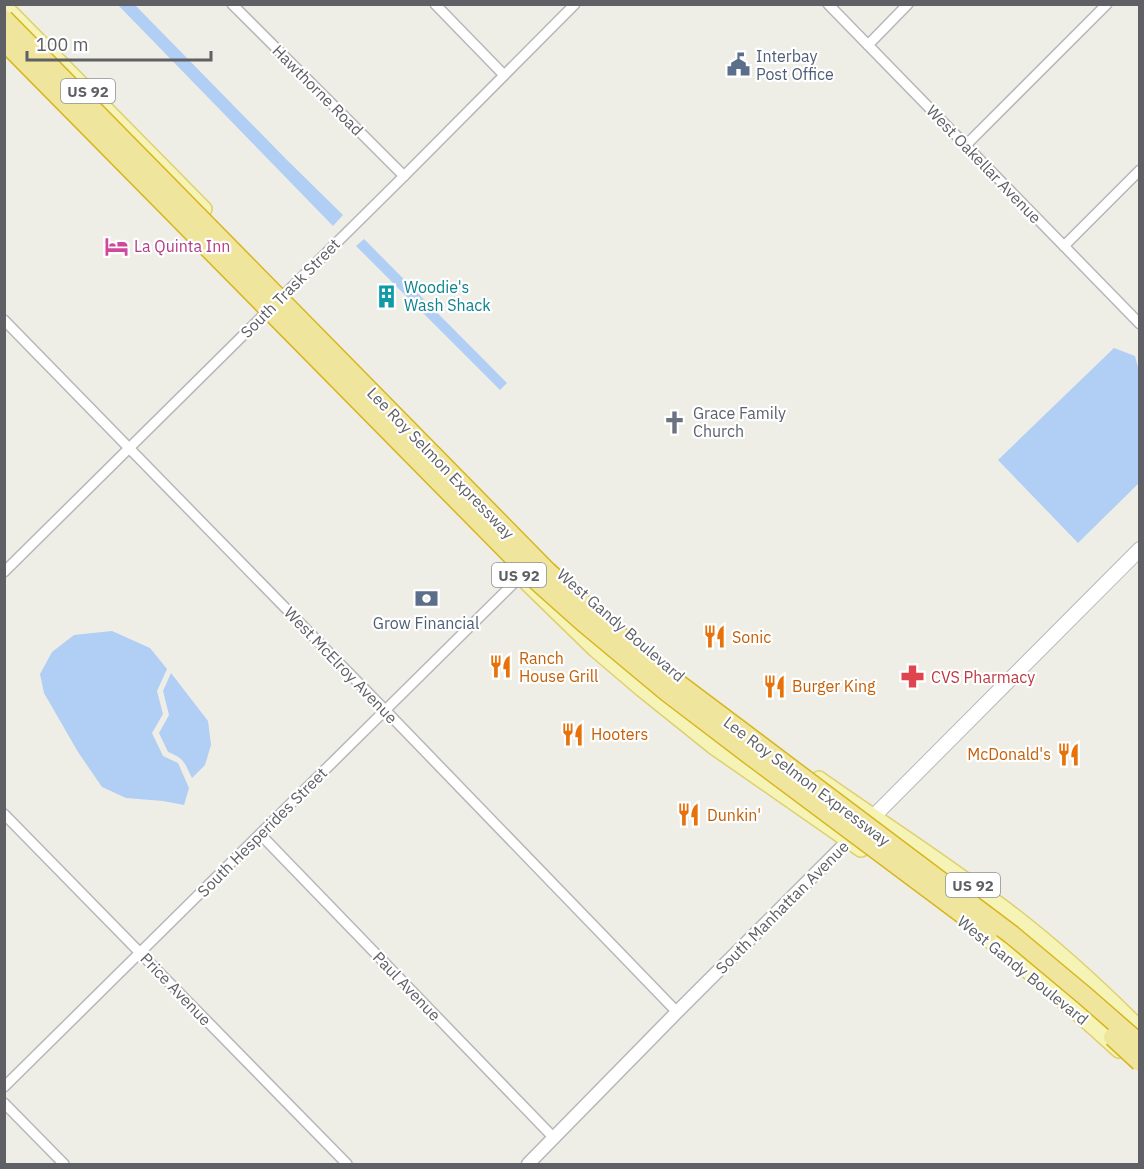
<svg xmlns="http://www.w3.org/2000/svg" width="1144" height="1169" font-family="'IBM Plex Sans',sans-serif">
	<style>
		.water { fill: #b1cef4 }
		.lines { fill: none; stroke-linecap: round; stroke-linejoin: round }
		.minor-casing { stroke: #b7b7bb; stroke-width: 12 }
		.tertiary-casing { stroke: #b7b7bb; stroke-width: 15 }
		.secondary-casing { stroke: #b8b9be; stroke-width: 16 }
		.primary-casing { stroke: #e0cf6e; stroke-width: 18 }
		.minor { stroke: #fff; stroke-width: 9 }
		.tertiary { stroke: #fff; stroke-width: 12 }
		.secondary { stroke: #fff; stroke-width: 14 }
		.primary { stroke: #f5f3b5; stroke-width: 15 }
		.motorway-bridge-casing { stroke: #d8b51d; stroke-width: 21; stroke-linecap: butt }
		.motorway-bridge { stroke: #f0e59c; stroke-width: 18 }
		.labels { text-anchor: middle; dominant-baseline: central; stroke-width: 4.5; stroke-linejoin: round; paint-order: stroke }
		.shield { fill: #fff; stroke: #8e9093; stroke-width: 1.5 }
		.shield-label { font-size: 15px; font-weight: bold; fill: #5e6065 }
		.service-label { font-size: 16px; fill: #4e5e75; stroke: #fff; text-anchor: start }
		.street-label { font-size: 16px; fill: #5e6065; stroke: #fff }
		.hotel-label { font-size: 16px; fill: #b23c85; stroke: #fff; text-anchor: start }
		.culture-label { font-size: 16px; fill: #0d838f; stroke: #fff; text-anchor: start }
		.worship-label { font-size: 16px; fill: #5b616d; stroke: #fff; text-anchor: start }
		.food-label { font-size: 16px; fill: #c56008; stroke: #fff; text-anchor: start }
		.health-label { font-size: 16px; fill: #be3a42; stroke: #fff; text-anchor: start }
	</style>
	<rect width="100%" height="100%" fill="#eeeee7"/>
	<g class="water">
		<path d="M 118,5 L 135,5 L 286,159 L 343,215 L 333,226 Z"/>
		<path d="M 364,239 L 507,383 L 500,390 L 356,246 Z"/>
		<path d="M 1114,348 L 1135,356 L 1139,371 L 1139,483 L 1078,543 L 998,460 Z"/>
		<path d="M 112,631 L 150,648 L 167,669 L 157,691 L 163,714 L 152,733 L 163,756 L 178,763 L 189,788 L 184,805 L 163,801 L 126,798 L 102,787 L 78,752 L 44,693 L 40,674 L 52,652 L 74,635 Z"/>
		<path d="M 171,673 L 208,721 L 211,745 L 205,765 L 192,778 C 184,762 185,759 168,752 L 159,733 L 169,715 L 163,691 Z"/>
	</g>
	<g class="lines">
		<defs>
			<g id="minor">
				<path d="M 232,4 L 404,176"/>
				<path d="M 435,4 L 504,75"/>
				<path d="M 828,4 L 1140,324"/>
				<path d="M 868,45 L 908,4"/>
				<path d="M 966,145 L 1107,4"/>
				<path d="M 1064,246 L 1140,170"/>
				<path d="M 4,320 L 385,710 L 677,1012"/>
				<path d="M 4,572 L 404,176 L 575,4"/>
				<path d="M 4,814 L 347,1164"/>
				<path d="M 260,834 L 554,1138"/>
				<path d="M 4,1087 L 520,577"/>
				<path d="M 4,1103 L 64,1164"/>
			</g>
			<path id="tertiary" d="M 528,1164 L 677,1012 L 849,840"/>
			<path id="secondary" d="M 866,824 L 1140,549"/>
			<g id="primary">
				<path d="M 4,6 L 204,209"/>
				<path d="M 520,576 L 595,649 L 642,689 L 713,746 L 861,849"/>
				<path d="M 819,779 C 877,820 938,859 995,902 C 1047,940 1094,983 1140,1029"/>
				<path d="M 977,930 C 1026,968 1073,1008 1119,1050"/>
			</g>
		</defs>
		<use href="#minor" class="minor-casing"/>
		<use href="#tertiary" class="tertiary-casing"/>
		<use href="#secondary" class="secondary-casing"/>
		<use href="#primary" class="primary-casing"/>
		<use href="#minor" class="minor"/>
		<use href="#tertiary" class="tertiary"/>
		<use href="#secondary" class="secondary"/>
		<use href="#primary" class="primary"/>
		<defs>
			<g id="motorway-bridge">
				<path d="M 4,19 L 547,571 C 589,610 631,647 676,682 L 1012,935 L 1085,996 L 1140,1044"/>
				<path d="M 4,41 L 537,581 L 583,622 L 667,692 L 751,756 L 988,933"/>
				<path d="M 1113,1037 L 1140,1062"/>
			</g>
		</defs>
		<use href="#motorway-bridge" class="motorway-bridge-casing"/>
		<use href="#motorway-bridge" class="motorway-bridge"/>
	</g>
	<defs>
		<symbol id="civic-bare" viewBox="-9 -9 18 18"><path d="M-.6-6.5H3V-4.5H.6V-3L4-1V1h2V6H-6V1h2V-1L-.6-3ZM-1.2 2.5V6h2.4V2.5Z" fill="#5c6f8a" stroke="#fff" stroke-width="2.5" paint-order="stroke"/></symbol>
		<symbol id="hotel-bare" viewBox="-9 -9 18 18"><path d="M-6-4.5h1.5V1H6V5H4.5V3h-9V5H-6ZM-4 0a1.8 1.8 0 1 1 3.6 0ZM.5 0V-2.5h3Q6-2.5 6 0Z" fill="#d1479c" stroke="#fff" stroke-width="2.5" paint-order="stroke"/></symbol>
		<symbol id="building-bare" viewBox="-9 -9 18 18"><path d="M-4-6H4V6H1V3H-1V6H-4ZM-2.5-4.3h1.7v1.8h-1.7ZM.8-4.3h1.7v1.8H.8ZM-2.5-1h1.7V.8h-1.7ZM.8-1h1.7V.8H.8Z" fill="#0f9aa8" stroke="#fff" stroke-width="2.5" paint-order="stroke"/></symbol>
		<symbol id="church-bare" viewBox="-9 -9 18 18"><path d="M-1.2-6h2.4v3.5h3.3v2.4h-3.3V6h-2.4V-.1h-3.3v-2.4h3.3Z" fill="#6b7280" stroke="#fff" stroke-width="2.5" paint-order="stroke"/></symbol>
		<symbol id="bank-bare" viewBox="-9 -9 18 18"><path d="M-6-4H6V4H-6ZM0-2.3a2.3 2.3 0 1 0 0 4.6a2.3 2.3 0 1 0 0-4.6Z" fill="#5c6f8a" stroke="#fff" stroke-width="2.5" paint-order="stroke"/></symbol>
		<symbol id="restaurant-bare" viewBox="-9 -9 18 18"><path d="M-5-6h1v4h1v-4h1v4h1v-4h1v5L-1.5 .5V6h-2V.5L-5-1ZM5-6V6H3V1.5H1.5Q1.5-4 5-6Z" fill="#e8710a" stroke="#fff" stroke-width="2.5" paint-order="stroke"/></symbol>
		<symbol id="pharmacy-bare" viewBox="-9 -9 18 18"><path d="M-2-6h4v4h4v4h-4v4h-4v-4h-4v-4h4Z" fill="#e0444e" stroke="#fff" stroke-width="2.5" paint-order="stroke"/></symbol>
	</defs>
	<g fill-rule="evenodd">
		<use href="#civic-bare" x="722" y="48" width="33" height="33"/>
		<use href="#hotel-bare" x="100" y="230" width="33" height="33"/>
		<use href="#building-bare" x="370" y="280" width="33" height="33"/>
		<use href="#church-bare" x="658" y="406" width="33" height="33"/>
		<use href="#bank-bare" x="410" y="582" width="33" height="33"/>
		<use href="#restaurant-bare" x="698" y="620" width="33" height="33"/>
		<use href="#restaurant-bare" x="484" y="650" width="33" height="33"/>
		<use href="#pharmacy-bare" x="896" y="660" width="33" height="33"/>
		<use href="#restaurant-bare" x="758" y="670" width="33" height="33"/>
		<use href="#restaurant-bare" x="556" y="718" width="33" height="33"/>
		<use href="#restaurant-bare" x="1052" y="738" width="33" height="33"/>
		<use href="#restaurant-bare" x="672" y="798" width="33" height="33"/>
	</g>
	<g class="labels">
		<g class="shield">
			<rect x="61" y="79" width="54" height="24" rx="4.5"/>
			<rect x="492" y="563" width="54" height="24" rx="4.5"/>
			<rect x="946" y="873" width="54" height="24" rx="4.5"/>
		</g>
		<g class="shield-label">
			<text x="88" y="91">US 92</text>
			<text x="519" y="575">US 92</text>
			<text x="973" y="885">US 92</text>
		</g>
		<g class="service-label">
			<text x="756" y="56">Interbay<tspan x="756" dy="18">Post Office</tspan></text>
			<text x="426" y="623" text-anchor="middle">Grow Financial</text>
		</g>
		<g class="street-label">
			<text transform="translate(318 90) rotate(45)">Hawthorne Road</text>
			<text transform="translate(984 164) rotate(46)">West Oakellar Avenue</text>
			<text transform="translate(290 288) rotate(-45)">South Trask Street</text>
			<text transform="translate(441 463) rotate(46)">Lee Roy Selmon Expressway</text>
			<text transform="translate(621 625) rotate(41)">West Gandy Boulevard</text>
			<text transform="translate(341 665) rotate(46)">West McElroy Avenue</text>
			<text transform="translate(807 781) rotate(37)">Lee Roy Selmon Expressway</text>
			<text transform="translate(262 832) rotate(-45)">South Hesperides Street</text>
			<text transform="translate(782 907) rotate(-45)">South Manhattan Avenue</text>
			<text transform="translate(1023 970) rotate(39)">West Gandy Boulevard</text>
			<text transform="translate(407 986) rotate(46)">Paul Avenue</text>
			<text transform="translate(176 989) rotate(46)">Price Avenue</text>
		</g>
		<g class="hotel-label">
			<text x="134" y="246">La Quinta Inn</text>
		</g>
		<g class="culture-label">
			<text x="404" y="287">Woodie's<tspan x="404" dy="18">Wash Shack</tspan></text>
		</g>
		<g class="worship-label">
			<text x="693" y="413">Grace Family<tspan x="693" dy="18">Church</tspan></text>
		</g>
		<g class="food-label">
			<text x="732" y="637">Sonic</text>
			<text x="519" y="658">Ranch<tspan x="519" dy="18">House Grill</tspan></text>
			<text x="792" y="686">Burger King</text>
			<text x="591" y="734">Hooters</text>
			<text x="1051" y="754" text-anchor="end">McDonald's</text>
			<text x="707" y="815">Dunkin'</text>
		</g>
		<g class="health-label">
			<text x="931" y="677">CVS Pharmacy</text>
		</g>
	</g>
	<rect width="1144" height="1169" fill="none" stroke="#5e6065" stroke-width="12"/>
	<path d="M27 51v9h184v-9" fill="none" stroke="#5e6065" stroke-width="3"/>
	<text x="36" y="51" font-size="18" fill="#5e6065" stroke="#ffffff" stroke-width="4.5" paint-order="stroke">100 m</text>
</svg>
